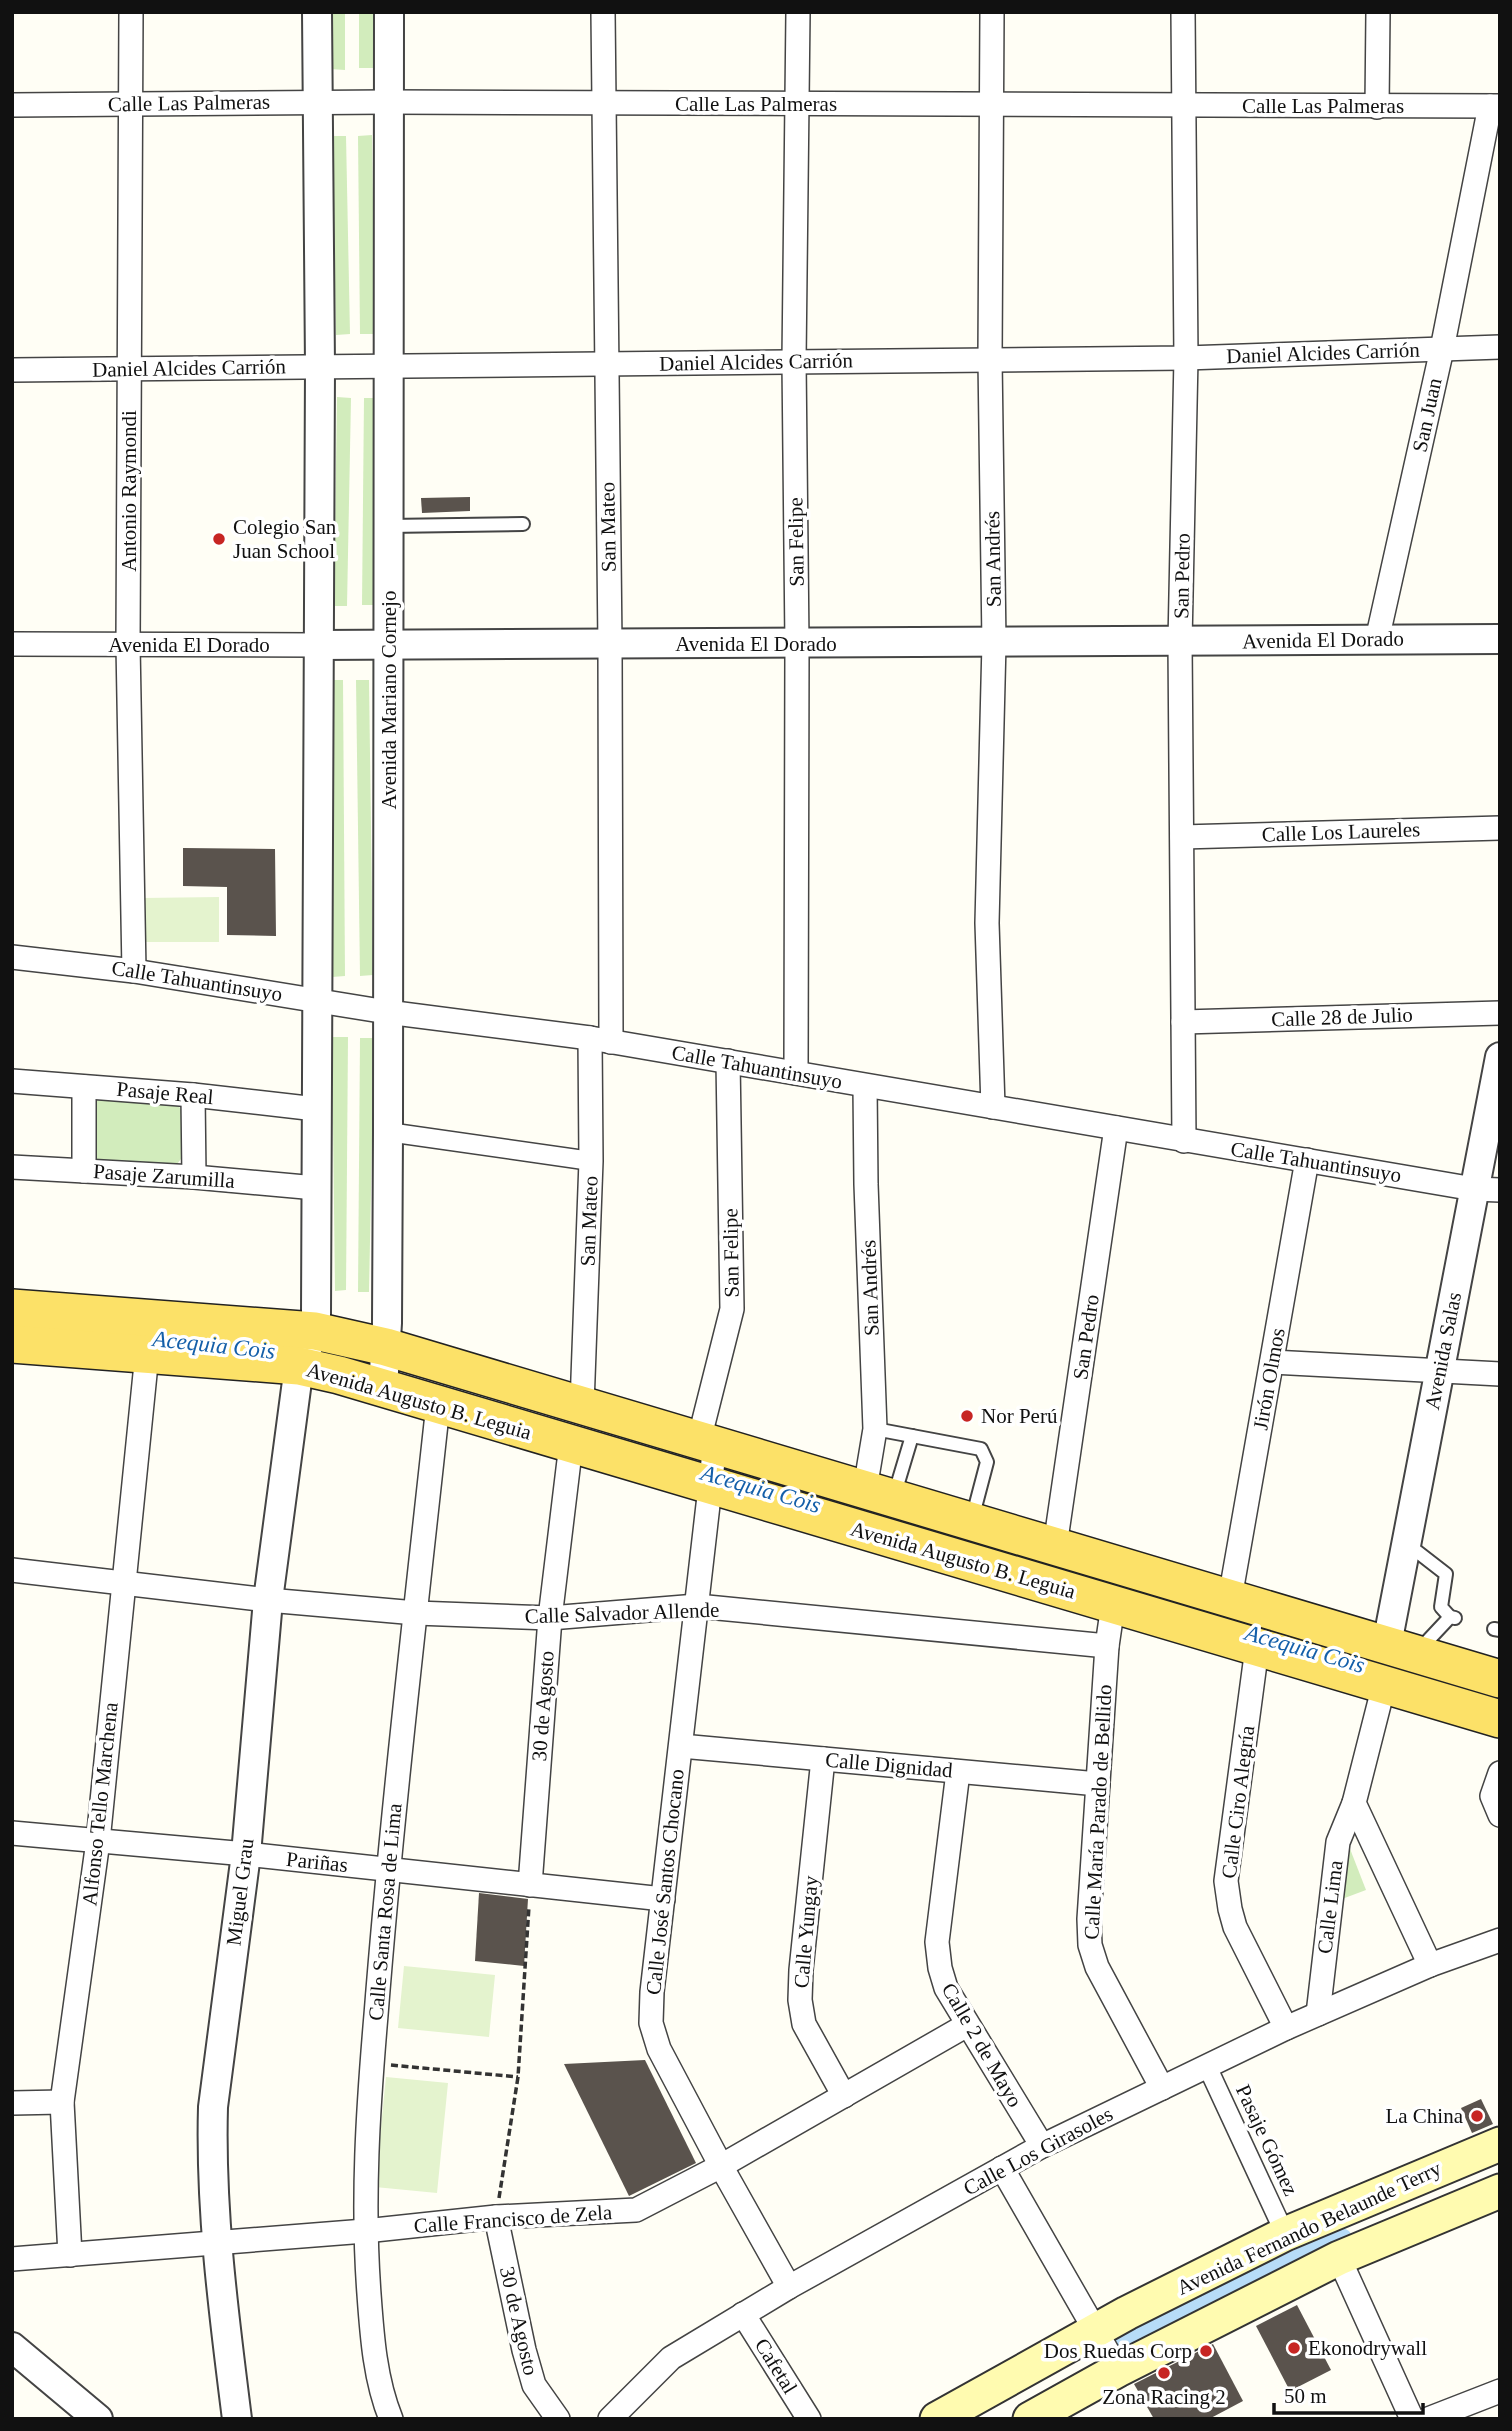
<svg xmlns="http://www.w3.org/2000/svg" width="1512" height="2431" font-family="Georgia,serif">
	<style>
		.green { fill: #d2ecbc }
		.pitch { fill: #e4f3ce }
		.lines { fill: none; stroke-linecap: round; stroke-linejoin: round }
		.canal { stroke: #b7dcf8; stroke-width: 21 }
		.building { fill: #5a534d }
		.service-casing { stroke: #444; stroke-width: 16 }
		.pedestrian-casing { stroke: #444; stroke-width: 21 }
		.minor-casing { stroke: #444; stroke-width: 26 }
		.tertiary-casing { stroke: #444; stroke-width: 32 }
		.secondary-casing { stroke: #333; stroke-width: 37 }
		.primary-casing { stroke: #222; stroke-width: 40 }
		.path { stroke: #333; stroke-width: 3.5; stroke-dasharray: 7 3.5; stroke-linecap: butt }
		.service { stroke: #fff; stroke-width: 12 }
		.pedestrian { stroke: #fff; stroke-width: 18 }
		.minor { stroke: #fff; stroke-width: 23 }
		.tertiary { stroke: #fff; stroke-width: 28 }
		.secondary { stroke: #fffbb0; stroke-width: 33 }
		.primary { stroke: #fce168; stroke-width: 37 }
		.poi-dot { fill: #c72523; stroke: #fff; stroke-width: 2.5 }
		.labels { text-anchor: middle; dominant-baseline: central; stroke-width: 7; stroke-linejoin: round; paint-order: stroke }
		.street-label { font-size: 21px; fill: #111; stroke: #fff }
		.poi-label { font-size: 21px; fill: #111; stroke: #fff; text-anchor: start }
		.water-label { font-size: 23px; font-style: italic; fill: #145fa9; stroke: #fff }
	</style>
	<rect width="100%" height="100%" fill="#fffef5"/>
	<g class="green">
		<path d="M 331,12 L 345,12 L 345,70 L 330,69 Z"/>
		<rect x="359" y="12" width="15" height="56"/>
		<path d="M 372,135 L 375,334 L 360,334 L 358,136 Z"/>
		<path d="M 332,136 L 346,136 L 350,334 L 336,335 Z"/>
		<path d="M 337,397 L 351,398 L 347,606 L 334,606 Z"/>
		<path d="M 364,398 L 377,398 L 375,605 L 362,605 Z"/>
		<path d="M 329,680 L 343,680 L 345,976 L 332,977 Z"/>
		<path d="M 356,680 L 369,680 L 373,975 L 360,976 Z"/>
		<path d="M 332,1037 L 348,1037 L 346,1290 L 335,1291 Z"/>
		<path d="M 360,1038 L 374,1038 L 369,1292 L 358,1292 Z"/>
		<path d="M 92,1096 L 177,1103 L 181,1110 L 181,1159 L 177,1164 L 92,1161 Z"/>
		<path d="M 1345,1836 L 1366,1890 L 1334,1902 Z"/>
	</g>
	<g class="pitch">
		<path d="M 219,897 L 219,942 L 144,942 L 143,898 Z"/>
		<path d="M 404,1966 L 495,1975 L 489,2037 L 398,2028 Z"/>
		<path d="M 386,2077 L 448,2083 L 437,2193 L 375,2187 Z"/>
	</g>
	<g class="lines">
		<path class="canal" d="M 1126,2341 L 1342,2239"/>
	</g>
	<g class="building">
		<path d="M 470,497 L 470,511 L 422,513 L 421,498 Z"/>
		<path d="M 183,848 L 275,849 L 276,936 L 227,935 L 227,887 L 183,886 Z"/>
		<path d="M 479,1893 L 528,1899 L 524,1966 L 475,1961 Z"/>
		<path d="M 645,2060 L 696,2163 L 629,2196 L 564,2064 Z"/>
		<path d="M 1481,2099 L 1493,2124 L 1472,2133 L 1461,2108 Z"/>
		<path d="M 1297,2305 L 1331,2370 L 1290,2391 L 1256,2326 Z"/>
		<path d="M 1213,2344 L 1243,2401 L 1209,2419 L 1154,2419 L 1134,2384 Z"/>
	</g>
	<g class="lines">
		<defs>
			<g id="service">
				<path d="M 388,526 L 523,524"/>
				<path d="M 875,1429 L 981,1449 L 987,1462 L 972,1519"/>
				<path d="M 894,1496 L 912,1436"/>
				<path d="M 1406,1543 L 1446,1574 L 1441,1607 L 1450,1617"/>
				<path d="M 1494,1629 L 1500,1630"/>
				<path d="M 1420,1649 L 1450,1617 L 1455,1618"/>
			</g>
			<g id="pedestrian">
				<path d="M 388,1132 L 591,1161"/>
				<path d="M 1207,2066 L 1285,2234"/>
			</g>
			<g id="minor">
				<path d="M 131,12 L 128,645 L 134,971"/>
				<path d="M 603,12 L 610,645 L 611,1042"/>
				<path d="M 992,12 L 990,359 L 994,643 L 987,923 L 993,1107"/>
				<path d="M 1183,12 L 1186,358 L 1180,642 L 1184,1141"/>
				<path d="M 12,105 L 388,102 L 1500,106"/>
				<path d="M 1377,107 L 1378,12"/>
				<path d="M 12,370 L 1186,358 L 1500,347"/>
				<path d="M 1377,640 L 1442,349 L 1490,106"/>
				<path d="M 12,644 L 317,645"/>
				<path d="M 1182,837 L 1500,828"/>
				<path d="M 12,957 L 134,971 L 387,1012 L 590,1038 L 1474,1189 L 1500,1190"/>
				<path d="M 1183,1022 L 1500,1013"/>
				<path d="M 796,1073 L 797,644 L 794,361 L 798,12"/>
				<path d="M 12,1081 L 193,1095 L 316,1109"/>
				<path d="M 84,1087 L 84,1171"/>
				<path d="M 193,1095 L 194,1177"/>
				<path d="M 12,1167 L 194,1177 L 316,1188"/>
				<path d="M 1272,1362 L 1500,1374"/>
				<path d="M 582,1405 L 591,1161 L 590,1038"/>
				<path d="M 699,1440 L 732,1309 L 728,1061"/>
				<path d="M 715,1444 L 652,1992 L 651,2023 L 659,2049 L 721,2166 L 789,2287"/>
				<path d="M 865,1489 L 875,1429 L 866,1184 L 865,1086"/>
				<path d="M 1055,1546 L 1116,1128"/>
				<path d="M 12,1570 L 268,1600 L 416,1613 L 550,1618 L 697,1606 L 1107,1646"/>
				<path d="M 1230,1598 L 1307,1160"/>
				<path d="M 1113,1605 L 1107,1646 L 1089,1919 L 1090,1945 L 1097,1967 L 1162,2088"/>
				<path d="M 1257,1648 L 1226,1881 L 1230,1909 L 1235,1927 L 1286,2028"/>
				<path d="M 1384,1685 L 1354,1803 L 1430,1965"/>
				<path d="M 681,1746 L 1098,1784"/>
				<path d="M 823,1759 L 801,1970 L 800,2000 L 804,2024 L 844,2096"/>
				<path d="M 958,1772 L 937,1942 L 940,1968 L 946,1988 L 1042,2146"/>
				<path d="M 1500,1773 L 1492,1796 L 1500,1815"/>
				<path d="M 12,1833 L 246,1854 L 663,1899"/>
				<path d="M 530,1885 L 550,1618 L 571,1444"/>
				<path d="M 1318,2014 L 1338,1842 L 1354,1803"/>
				<path d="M 12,2103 L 62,2102"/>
				<path d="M 1002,2168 L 1118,2370"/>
				<path d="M 496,2217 L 524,2350 L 534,2385 L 558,2419"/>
				<path d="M 70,2255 L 62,2102 L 98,1841 L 147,1354"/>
				<path d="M 1339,2258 L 1412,2419"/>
				<path d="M 12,2259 L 365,2231 L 496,2217 L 636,2210 L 721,2166 L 967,2025"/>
				<path d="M 743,2314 L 809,2419"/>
				<path d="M 391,2419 C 375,2380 372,2336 369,2294 C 362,2200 368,2109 376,2015 C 392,1811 416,1608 438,1405"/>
				<path d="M 610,2419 L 671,2358 L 789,2287 L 1042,2146 L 1286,2028 L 1430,1965 L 1500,1940"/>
				<path d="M 1428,2419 L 1500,2391"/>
			</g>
			<g id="tertiary">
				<path d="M 317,645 L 1500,639"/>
				<path d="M 383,1387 L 387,1323 L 388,1132 L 389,12"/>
				<path d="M 1387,1644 L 1500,1057"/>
				<path d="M 12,2347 L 98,2419"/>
				<path d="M 237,2419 C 224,2316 210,2211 213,2107 L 246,1854 L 268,1600 L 299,1366 L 315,1331 L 316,1314 L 320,366 L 317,12"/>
			</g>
			<g id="secondary">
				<path d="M 937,2419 L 1127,2313 L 1285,2234 L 1500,2144"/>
				<path d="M 1030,2419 L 1118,2370 L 1339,2258 L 1500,2191"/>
			</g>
			<g id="primary">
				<path d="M 12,1308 L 315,1331 L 386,1347 L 1500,1679"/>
				<path d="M 12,1344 L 299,1366 L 339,1375 L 1500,1719"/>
			</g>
		</defs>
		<use href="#service" class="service-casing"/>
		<use href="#pedestrian" class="pedestrian-casing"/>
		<use href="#minor" class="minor-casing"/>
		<use href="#tertiary" class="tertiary-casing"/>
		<use href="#secondary" class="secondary-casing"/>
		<use href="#primary" class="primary-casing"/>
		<g class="path">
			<path d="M 391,2065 L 518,2077"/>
			<path d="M 499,2198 L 518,2077 L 529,1906"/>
		</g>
		<use href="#service" class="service"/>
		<use href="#pedestrian" class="pedestrian"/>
		<use href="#minor" class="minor"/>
		<use href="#tertiary" class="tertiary"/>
		<use href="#secondary" class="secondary"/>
		<use href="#primary" class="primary"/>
	</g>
	<g class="poi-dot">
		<circle cx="219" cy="539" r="7"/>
		<circle cx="967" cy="1416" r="7"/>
		<circle cx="1477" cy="2116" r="7"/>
		<circle cx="1294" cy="2348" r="7"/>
		<circle cx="1206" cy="2351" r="7"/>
		<circle cx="1164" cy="2373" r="7"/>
	</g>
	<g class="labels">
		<g class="street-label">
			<text transform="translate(189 103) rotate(-1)">Calle Las Palmeras</text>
			<text x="756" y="104">Calle Las Palmeras</text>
			<text x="1323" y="106">Calle Las Palmeras</text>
			<text transform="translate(1323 353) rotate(-2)">Daniel Alcides Carrión</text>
			<text transform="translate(756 362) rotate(-1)">Daniel Alcides Carrión</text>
			<text transform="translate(189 368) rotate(-1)">Daniel Alcides Carrión</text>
			<text transform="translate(1427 415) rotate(-78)">San Juan</text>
			<text transform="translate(129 491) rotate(-90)">Antonio Raymondi</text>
			<text transform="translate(608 527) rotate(-91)">San Mateo</text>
			<text transform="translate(796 542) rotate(-91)">San Felipe</text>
			<text transform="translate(993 559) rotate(-91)">San Andrés</text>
			<text transform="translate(1182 576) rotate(-89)">San Pedro</text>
			<text transform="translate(1323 640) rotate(-1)">Avenida El Dorado</text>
			<text x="756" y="644">Avenida El Dorado</text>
			<text x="189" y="645">Avenida El Dorado</text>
			<text transform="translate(389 700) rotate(-90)">Avenida Mariano Cornejo</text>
			<text transform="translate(1341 832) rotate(-2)">Calle Los Laureles</text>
			<text transform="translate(197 981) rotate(9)">Calle Tahuantinsuyo</text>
			<text transform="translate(1342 1017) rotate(-2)">Calle 28 de Julio</text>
			<text transform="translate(757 1067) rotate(10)">Calle Tahuantinsuyo</text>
			<text transform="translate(165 1093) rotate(5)">Pasaje Real</text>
			<text transform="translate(1316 1162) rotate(9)">Calle Tahuantinsuyo</text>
			<text transform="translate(164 1176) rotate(4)">Pasaje Zarumilla</text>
			<text transform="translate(589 1221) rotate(-88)">San Mateo</text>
			<text transform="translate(731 1253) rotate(-91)">San Felipe</text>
			<text transform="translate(870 1288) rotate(-92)">San Andrés</text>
			<text transform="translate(1086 1337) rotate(-82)">San Pedro</text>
			<text transform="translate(1443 1351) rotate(-79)">Avenida Salas</text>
			<text transform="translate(1269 1379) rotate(-80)">Jirón Olmos</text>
			<text transform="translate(419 1401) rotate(16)">Avenida Augusto B. Leguia</text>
			<text transform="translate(963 1560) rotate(16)">Avenida Augusto B. Leguia</text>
			<text transform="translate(622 1613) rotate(-2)">Calle Salvador Allende</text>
			<text transform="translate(543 1706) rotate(-86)">30 de Agosto</text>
			<text transform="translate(889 1765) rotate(5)">Calle Dignidad</text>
			<text transform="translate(1238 1802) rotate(-83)">Calle Ciro Alegría</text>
			<text transform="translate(100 1804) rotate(-84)">Alfonso Tello Marchena</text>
			<text transform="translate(1098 1812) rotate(-87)">Calle María Parado de Bellido</text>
			<text transform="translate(317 1862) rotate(6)">Pariñas</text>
			<text transform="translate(665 1882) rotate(-84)">Calle José Santos Chocano</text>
			<text transform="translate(240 1892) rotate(-83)">Miguel Grau</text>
			<text transform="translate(1330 1907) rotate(-83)">Calle Lima</text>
			<text transform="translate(385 1912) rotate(-85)">Calle Santa Rosa de Lima</text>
			<text transform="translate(806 1932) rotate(-85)">Calle Yungay</text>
			<text transform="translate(982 2045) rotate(60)">Calle 2 de Mayo</text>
			<text transform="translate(1267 2140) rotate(65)">Pasaje Gómez</text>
			<text transform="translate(1038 2151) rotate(-28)">Calle Los Girasoles</text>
			<text transform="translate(513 2219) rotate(-4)">Calle Francisco de Zela</text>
			<text transform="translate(1309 2228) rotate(-25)">Avenida Fernando Belaunde Terry</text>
			<text transform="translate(519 2321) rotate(77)">30 de Agosto</text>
			<text transform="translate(776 2366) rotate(58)">Cafetal</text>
		</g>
		<g class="poi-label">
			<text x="233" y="527">Colegio San<tspan x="233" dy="24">Juan School</tspan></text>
			<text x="981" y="1416">Nor Perú</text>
			<text x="1463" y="2116" text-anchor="end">La China</text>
			<text x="1308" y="2348">Ekonodrywall</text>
			<text x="1192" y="2351" text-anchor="end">Dos Ruedas Corp</text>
			<text x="1164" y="2397" text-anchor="middle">Zona Racing 2</text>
		</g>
		<g class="water-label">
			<text transform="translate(214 1345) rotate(6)">Acequia Cois</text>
			<text transform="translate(761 1489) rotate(16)">Acequia Cois</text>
			<text transform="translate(1305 1649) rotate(16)">Acequia Cois</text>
		</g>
	</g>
	<rect width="1512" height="2431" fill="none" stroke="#111111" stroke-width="28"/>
	<path d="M1274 2403v10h149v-10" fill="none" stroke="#111111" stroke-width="3.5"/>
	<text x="1284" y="2403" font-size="21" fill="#111111" stroke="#ffffff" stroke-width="5" paint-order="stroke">50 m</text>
</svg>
